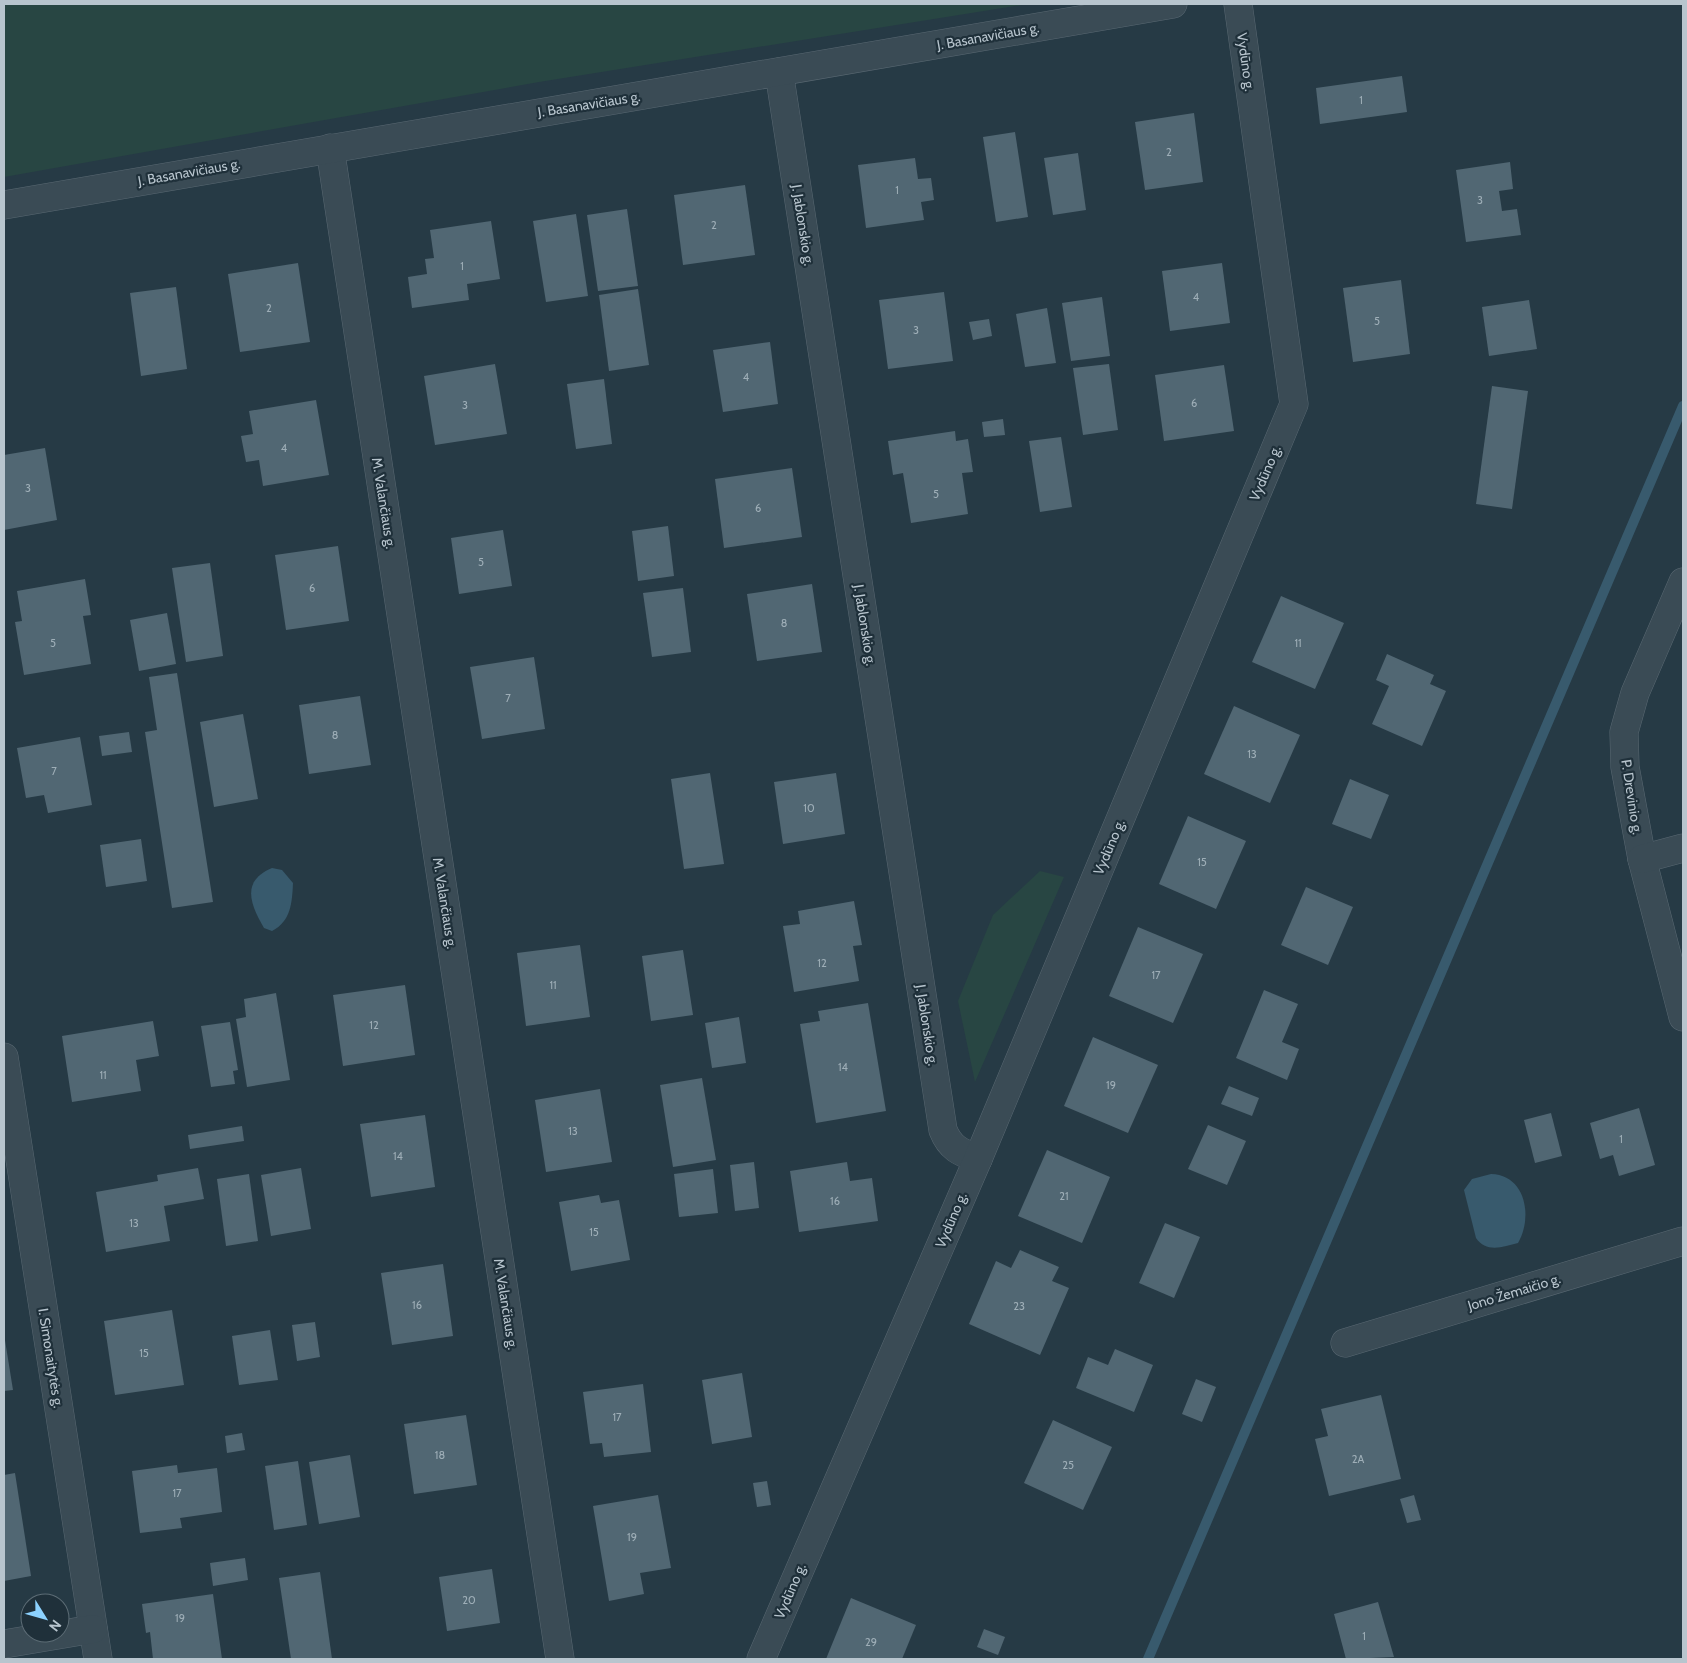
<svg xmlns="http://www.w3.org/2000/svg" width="1687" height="1663" font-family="Cabin,sans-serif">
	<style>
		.green { fill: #284643 }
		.water { fill: #385a6d }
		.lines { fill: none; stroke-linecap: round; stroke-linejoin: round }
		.stream { stroke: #385a6d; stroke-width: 10 }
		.building { fill: #516773 }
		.minor-casing { stroke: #596872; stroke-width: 29 }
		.minor { stroke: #3a4b55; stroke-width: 28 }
		.labels { text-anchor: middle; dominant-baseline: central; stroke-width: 4.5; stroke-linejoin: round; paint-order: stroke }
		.number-label { font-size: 11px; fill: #9eaeb7 }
		.street-label { font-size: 14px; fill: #b8c5ce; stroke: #1f303a }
	</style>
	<rect width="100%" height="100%" fill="#263a45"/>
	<g class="green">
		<path d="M 4,4 L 1028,4 L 539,82 L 4,177 Z"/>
		<path d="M 1040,871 L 1064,877 L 975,1082 L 958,1001 L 993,915 Z"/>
	</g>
	<g class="water">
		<path d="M 272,868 L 282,870 L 293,883 C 292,903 291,921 272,931 L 264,928 C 250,904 241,881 272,868 Z"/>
		<path d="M 1491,1174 C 1526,1175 1533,1217 1518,1243 C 1503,1247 1486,1253 1476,1238 L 1464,1190 L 1472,1179 Z"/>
	</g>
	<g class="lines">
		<path class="stream" d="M 1148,1659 L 1683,406"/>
	</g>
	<g class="building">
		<path d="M 1402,76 L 1407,112 L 1320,124 L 1316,88 Z"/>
		<path d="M 1194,113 L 1203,182 L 1145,190 L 1135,122 Z"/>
		<path d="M 1015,132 L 1028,217 L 996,222 L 983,137 Z"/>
		<path d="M 1078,153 L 1086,210 L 1053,215 L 1044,158 Z"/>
		<path d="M 915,158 L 918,179 L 931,178 L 934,200 L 921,202 L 924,220 L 866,228 L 858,165 Z"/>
		<path d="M 1510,162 L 1513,189 L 1499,191 L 1502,211 L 1517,209 L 1521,235 L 1466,242 L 1456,170 Z"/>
		<path d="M 745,185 L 755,255 L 683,265 L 674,195 Z"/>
		<path d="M 627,209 L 638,286 L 598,291 L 587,215 Z"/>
		<path d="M 576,214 L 588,296 L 546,302 L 533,221 Z"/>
		<path d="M 491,221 L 500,279 L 467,284 L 469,300 L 412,308 L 408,277 L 427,274 L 425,259 L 434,258 L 430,230 Z"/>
		<path d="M 298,263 L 310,342 L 240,352 L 228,274 Z"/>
		<path d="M 1222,263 L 1230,323 L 1170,331 L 1162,271 Z"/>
		<path d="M 1401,280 L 1410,354 L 1353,362 L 1343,288 Z"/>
		<path d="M 176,287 L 187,369 L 141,376 L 130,293 Z"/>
		<path d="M 638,289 L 649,365 L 609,371 L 599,295 Z"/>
		<path d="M 944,292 L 953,361 L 888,369 L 879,300 Z"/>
		<path d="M 1102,297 L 1110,356 L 1071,361 L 1062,303 Z"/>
		<path d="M 1529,300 L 1537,349 L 1489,356 L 1482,307 Z"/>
		<path d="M 1047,308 L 1056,363 L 1025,367 L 1016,314 Z"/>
		<path d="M 989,319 L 992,336 L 973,340 L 969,322 Z"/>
		<path d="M 770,342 L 778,404 L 723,412 L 713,350 Z"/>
		<path d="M 495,364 L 507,434 L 435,445 L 424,376 Z"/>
		<path d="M 1109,364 L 1118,430 L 1083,435 L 1073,368 Z"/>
		<path d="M 1224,365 L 1234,431 L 1164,441 L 1155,375 Z"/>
		<path d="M 604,379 L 612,444 L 576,449 L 567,384 Z"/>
		<path d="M 1492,386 L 1528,391 L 1512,509 L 1476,504 Z"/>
		<path d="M 316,400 L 329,475 L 263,486 L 259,460 L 246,462 L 241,436 L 253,434 L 249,411 Z"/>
		<path d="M 1003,419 L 1005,435 L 984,437 L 982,422 Z"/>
		<path d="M 955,431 L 956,441 L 968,439 L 973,472 L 962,473 L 968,514 L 911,523 L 903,473 L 893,475 L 888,441 Z"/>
		<path d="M 1061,437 L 1072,507 L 1040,512 L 1029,441 Z"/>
		<path d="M 45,448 L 57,520 L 4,530 L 4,455 Z"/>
		<path d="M 792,468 L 802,537 L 724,548 L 715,479 Z"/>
		<path d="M 668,526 L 674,576 L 638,581 L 632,531 Z"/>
		<path d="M 503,530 L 512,586 L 459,594 L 451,538 Z"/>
		<path d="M 338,546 L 349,621 L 286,630 L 275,555 Z"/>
		<path d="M 210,563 L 223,656 L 186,662 L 172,568 Z"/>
		<path d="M 85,579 L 91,615 L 83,616 L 91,664 L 24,675 L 15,622 L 22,621 L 17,591 Z"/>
		<path d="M 812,584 L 822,652 L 757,661 L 747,594 Z"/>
		<path d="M 683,588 L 691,652 L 652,657 L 643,593 Z"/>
		<path d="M 1281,596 L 1344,623 L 1315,689 L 1252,662 Z"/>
		<path d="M 167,613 L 176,664 L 139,671 L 130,620 Z"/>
		<path d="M 1387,654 L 1434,675 L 1430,684 L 1446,691 L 1422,746 L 1372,724 L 1389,686 L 1376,680 Z"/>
		<path d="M 534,657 L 545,729 L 482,739 L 470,667 Z"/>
		<path d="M 177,673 L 213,902 L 172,908 L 145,732 L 157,730 L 149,677 Z"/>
		<path d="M 360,696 L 371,765 L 309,774 L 299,705 Z"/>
		<path d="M 1234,706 L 1300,735 L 1270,803 L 1204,774 Z"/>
		<path d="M 243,714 L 258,799 L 214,807 L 200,722 Z"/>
		<path d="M 129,732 L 132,752 L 102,756 L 99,736 Z"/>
		<path d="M 80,737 L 92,805 L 48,813 L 44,795 L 26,798 L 17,748 Z"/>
		<path d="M 710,773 L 724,864 L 684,869 L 671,779 Z"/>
		<path d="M 836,773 L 845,834 L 783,844 L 774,782 Z"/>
		<path d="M 1350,779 L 1389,795 L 1371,839 L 1332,824 Z"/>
		<path d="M 1188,816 L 1246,841 L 1216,909 L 1159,884 Z"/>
		<path d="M 141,839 L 147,881 L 106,887 L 100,845 Z"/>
		<path d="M 1306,887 L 1353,907 L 1328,965 L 1281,945 Z"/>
		<path d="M 854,901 L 862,945 L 853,946 L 859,981 L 794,992 L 783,926 L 800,924 L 798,911 Z"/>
		<path d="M 1138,927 L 1203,954 L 1173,1023 L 1109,996 Z"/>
		<path d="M 580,945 L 590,1017 L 526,1026 L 517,953 Z"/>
		<path d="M 683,950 L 693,1015 L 651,1021 L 642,956 Z"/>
		<path d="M 405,985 L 415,1055 L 343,1066 L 333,995 Z"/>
		<path d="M 1264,990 L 1298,1004 L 1282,1042 L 1299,1049 L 1287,1080 L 1236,1058 Z"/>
		<path d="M 276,993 L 290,1080 L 247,1087 L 236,1019 L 246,1017 L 244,999 Z"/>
		<path d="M 868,1003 L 886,1111 L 816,1123 L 800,1024 L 820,1021 L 818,1011 Z"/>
		<path d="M 739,1017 L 746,1063 L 712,1068 L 705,1023 Z"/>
		<path d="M 153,1021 L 159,1056 L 136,1060 L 141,1091 L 72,1102 L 62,1036 Z"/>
		<path d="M 230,1022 L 238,1070 L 233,1071 L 235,1084 L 211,1087 L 201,1026 Z"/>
		<path d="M 1093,1037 L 1158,1065 L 1128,1133 L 1064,1106 Z"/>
		<path d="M 702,1078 L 716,1160 L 673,1167 L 660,1085 Z"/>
		<path d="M 1229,1086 L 1259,1098 L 1252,1116 L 1221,1104 Z"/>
		<path d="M 600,1089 L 612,1162 L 546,1172 L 535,1100 Z"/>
		<path d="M 1639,1108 L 1655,1165 L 1619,1176 L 1613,1155 L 1600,1159 L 1590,1123 Z"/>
		<path d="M 1551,1113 L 1562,1156 L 1535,1163 L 1524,1120 Z"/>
		<path d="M 425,1115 L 435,1187 L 371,1197 L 360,1124 Z"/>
		<path d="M 1208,1125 L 1246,1141 L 1227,1185 L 1188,1169 Z"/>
		<path d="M 242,1126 L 244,1141 L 190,1149 L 188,1135 Z"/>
		<path d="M 1047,1150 L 1110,1177 L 1082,1243 L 1018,1216 Z"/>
		<path d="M 754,1162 L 759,1208 L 735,1211 L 730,1165 Z"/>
		<path d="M 847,1162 L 850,1181 L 872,1178 L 878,1221 L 799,1232 L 790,1171 Z"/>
		<path d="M 198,1168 L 204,1199 L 164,1206 L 170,1241 L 106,1252 L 96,1192 L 158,1181 L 157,1175 Z"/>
		<path d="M 301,1168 L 311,1229 L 271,1236 L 261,1175 Z"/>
		<path d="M 713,1169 L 718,1213 L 679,1217 L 674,1174 Z"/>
		<path d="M 249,1174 L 258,1241 L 226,1246 L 217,1179 Z"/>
		<path d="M 599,1195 L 601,1203 L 619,1200 L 630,1260 L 571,1271 L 559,1202 Z"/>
		<path d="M 1165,1223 L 1200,1237 L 1174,1298 L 1139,1283 Z"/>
		<path d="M 1020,1250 L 1059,1267 L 1052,1281 L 1069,1288 L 1040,1355 L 969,1324 L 996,1261 L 1011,1268 Z"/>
		<path d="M 443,1264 L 453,1336 L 392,1345 L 381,1273 Z"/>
		<path d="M 172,1310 L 184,1385 L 115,1395 L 104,1321 Z"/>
		<path d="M 315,1322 L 320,1357 L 297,1361 L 292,1325 Z"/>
		<path d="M 270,1330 L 278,1380 L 239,1385 L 232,1336 Z"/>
		<path d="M 4,1334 L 13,1390 L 4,1391 Z"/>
		<path d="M 1115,1349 L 1153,1365 L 1134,1412 L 1076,1388 L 1088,1357 L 1108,1365 Z"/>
		<path d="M 742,1373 L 752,1437 L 712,1444 L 702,1380 Z"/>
		<path d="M 1196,1379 L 1216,1387 L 1202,1422 L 1182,1414 Z"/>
		<path d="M 643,1384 L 651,1452 L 604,1457 L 602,1443 L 590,1444 L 583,1392 Z"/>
		<path d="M 1381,1395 L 1401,1479 L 1329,1496 L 1315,1439 L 1328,1436 L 1321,1409 Z"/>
		<path d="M 466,1415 L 477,1485 L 414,1494 L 404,1424 Z"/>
		<path d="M 1053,1420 L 1112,1447 L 1083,1510 L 1024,1483 Z"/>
		<path d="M 242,1433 L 245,1450 L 227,1453 L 225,1436 Z"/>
		<path d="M 350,1455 L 360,1517 L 319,1524 L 309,1462 Z"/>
		<path d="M 298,1461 L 307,1525 L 274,1530 L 265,1466 Z"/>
		<path d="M 177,1465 L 178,1473 L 217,1468 L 222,1512 L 180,1518 L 182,1528 L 140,1533 L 132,1471 Z"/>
		<path d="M 15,1473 L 31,1576 L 4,1581 L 4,1475 Z"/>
		<path d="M 767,1481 L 771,1505 L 757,1507 L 753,1483 Z"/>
		<path d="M 658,1495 L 671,1568 L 640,1573 L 644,1594 L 609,1601 L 593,1506 Z"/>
		<path d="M 1414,1495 L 1421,1520 L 1407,1523 L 1400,1499 Z"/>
		<path d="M 245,1558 L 248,1580 L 213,1586 L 210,1563 Z"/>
		<path d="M 492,1569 L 500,1623 L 447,1631 L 439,1577 Z"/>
		<path d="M 320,1572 L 332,1659 L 291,1659 L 279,1578 Z"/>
		<path d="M 213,1594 L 222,1659 L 153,1659 L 150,1632 L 146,1633 L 142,1604 Z"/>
		<path d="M 851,1598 L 916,1625 L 902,1659 L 826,1659 Z"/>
		<path d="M 1378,1602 L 1394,1657 L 1346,1659 L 1334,1614 Z"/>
		<path d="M 984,1629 L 1005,1637 L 998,1655 L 977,1647 Z"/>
	</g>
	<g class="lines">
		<defs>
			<g id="minor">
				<path d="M 779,72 L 943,1130 C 950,1148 960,1152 978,1159"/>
				<path d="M 330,148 L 560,1659"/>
				<path d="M 4,205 L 1173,4"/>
				<path d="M 1683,582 L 1635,693 L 1624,732 L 1625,767 L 1642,859 L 1683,1017"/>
				<path d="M 1642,859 L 1683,848"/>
				<path d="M 4,1057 L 98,1659"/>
				<path d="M 1345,1343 L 1683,1241"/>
				<path d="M 4,1644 L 93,1629"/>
				<path d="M 761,1659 L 978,1159 L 1294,404 L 1238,4"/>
			</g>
		</defs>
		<use href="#minor" class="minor-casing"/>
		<use href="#minor" class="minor"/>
	</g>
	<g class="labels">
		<g class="number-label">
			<text x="1361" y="100">1</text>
			<text x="1169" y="152">2</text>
			<text x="897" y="190">1</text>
			<text x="1480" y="200">3</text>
			<text x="714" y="225">2</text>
			<text x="462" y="266">1</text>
			<text x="1196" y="297">4</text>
			<text x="269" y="308">2</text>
			<text x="1377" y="321">5</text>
			<text x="916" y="330">3</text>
			<text x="746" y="377">4</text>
			<text x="1194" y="403">6</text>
			<text x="465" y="405">3</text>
			<text x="284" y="448">4</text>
			<text x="28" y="488">3</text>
			<text x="936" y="494">5</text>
			<text x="758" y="508">6</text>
			<text x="481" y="562">5</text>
			<text x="312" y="588">6</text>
			<text x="784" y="623">8</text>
			<text x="53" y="643">5</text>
			<text x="1298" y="643">11</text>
			<text x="508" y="698">7</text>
			<text x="335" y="735">8</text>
			<text x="1252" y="754">13</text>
			<text x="54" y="771">7</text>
			<text x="809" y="808">10</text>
			<text x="1202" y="862">15</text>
			<text x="822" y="963">12</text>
			<text x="1156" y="975">17</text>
			<text x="553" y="985">11</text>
			<text x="374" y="1025">12</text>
			<text x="843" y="1067">14</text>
			<text x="103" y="1075">11</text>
			<text x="1111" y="1085">19</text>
			<text x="573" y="1131">13</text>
			<text x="1621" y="1139">1</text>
			<text x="398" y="1156">14</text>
			<text x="1064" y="1196">21</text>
			<text x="835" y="1201">16</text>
			<text x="134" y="1223">13</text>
			<text x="594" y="1232">15</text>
			<text x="417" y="1305">16</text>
			<text x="1019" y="1306">23</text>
			<text x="144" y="1353">15</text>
			<text x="617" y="1417">17</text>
			<text x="440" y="1455">18</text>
			<text x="1358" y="1459">2A</text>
			<text x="1068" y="1465">25</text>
			<text x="177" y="1493">17</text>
			<text x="632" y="1537">19</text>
			<text x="469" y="1600">20</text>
			<text x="180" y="1618">19</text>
			<text x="1364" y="1636">1</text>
			<text x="871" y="1642">29</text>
		</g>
		<g class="street-label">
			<text transform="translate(988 36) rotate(-10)">J. Basanavičiaus g.</text>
			<text transform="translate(1246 62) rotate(82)">Vydūno g.</text>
			<text transform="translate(589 104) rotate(-9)">J. Basanavičiaus g.</text>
			<text transform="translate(189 172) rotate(-10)">J. Basanavičiaus g.</text>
			<text transform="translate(803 225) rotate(81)">J. Jablonskio g.</text>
			<text transform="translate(1265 473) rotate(-67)">Vydūno g.</text>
			<text transform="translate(384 503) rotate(81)">M. Valančiaus g.</text>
			<text transform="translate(865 625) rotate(81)">J. Jablonskio g.</text>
			<text transform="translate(1632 797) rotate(81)">P. Drevinio g.</text>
			<text transform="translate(1109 847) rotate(-67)">Vydūno g.</text>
			<text transform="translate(445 903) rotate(81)">M. Valančiaus g.</text>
			<text transform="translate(927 1025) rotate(81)">J. Jablonskio g.</text>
			<text transform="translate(951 1220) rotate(-67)">Vydūno g.</text>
			<text transform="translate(1514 1292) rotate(-17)">Jono Žemaičio g.</text>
			<text transform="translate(506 1304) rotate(81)">M. Valančiaus g.</text>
			<text transform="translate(51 1358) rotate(81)">I. Simonaitytės g.</text>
			<text transform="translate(790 1591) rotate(-67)">Vydūno g.</text>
		</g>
	</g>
	<rect width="1687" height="1663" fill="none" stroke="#b8c5ce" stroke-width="10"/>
	<g transform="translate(45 1618) rotate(127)"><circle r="24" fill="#1f303a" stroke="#5c6c75"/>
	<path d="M0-4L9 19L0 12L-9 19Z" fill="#8cd2ff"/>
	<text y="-8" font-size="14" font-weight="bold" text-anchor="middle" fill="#b8c5ce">N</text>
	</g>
</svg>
